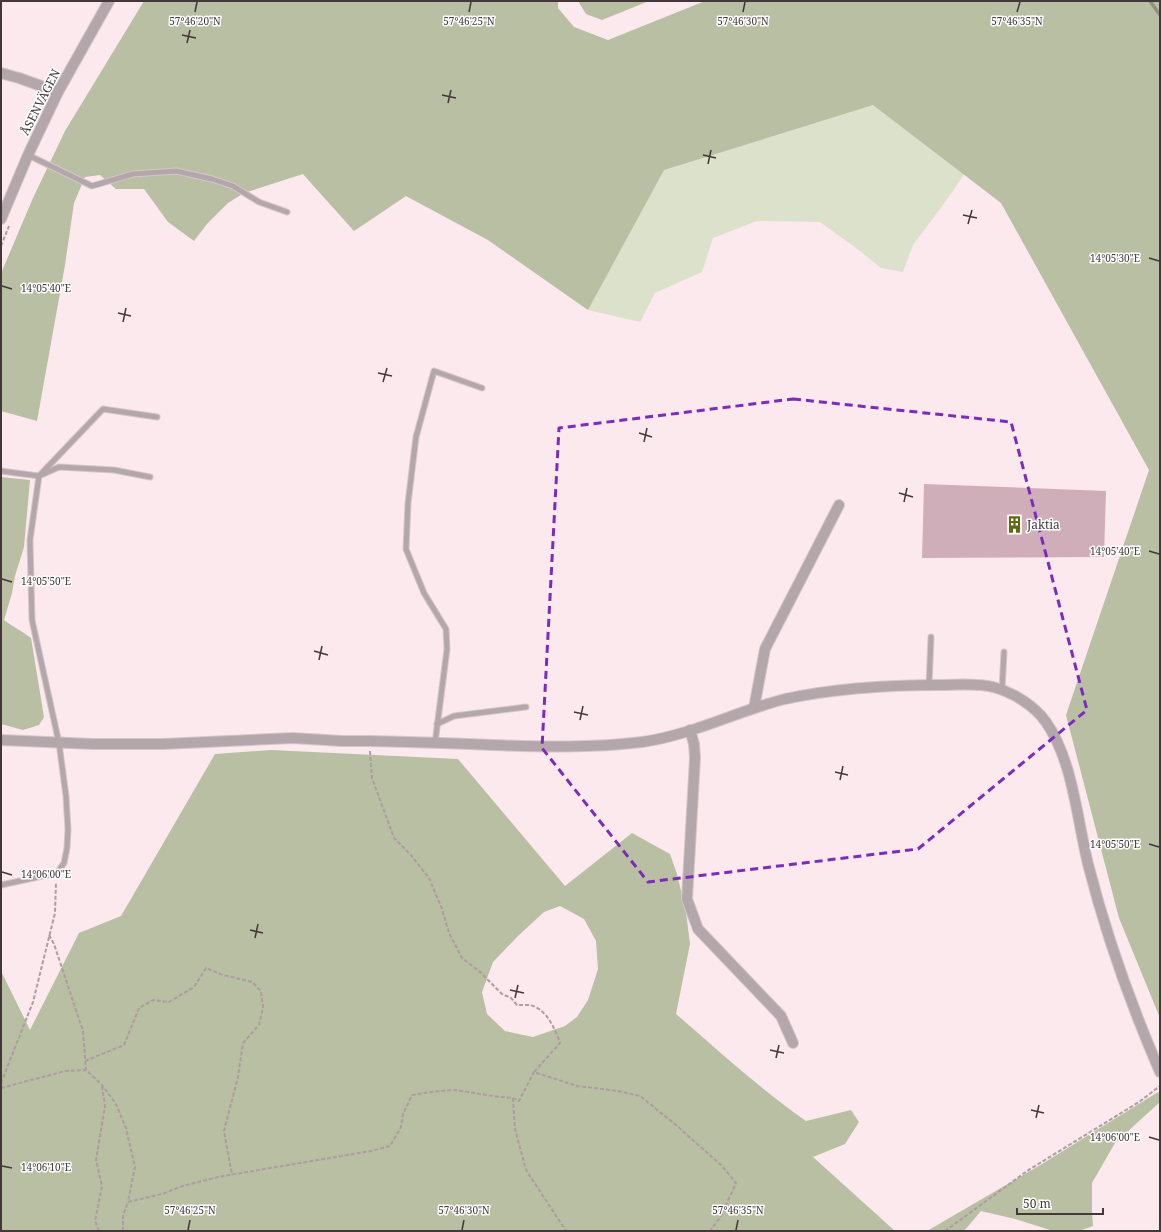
<svg xmlns="http://www.w3.org/2000/svg" width="1161" height="1232" font-family="'Noto Serif',serif">
	<style>
		.green { fill: #dce1cb }
		.forest { fill: #b9bfa2; fill-rule: evenodd }
		.lines { fill: none; stroke-linecap: round; stroke-linejoin: round }
		.stream { stroke: #8f917e; stroke-width: 3.5 }
		.building { fill: #d0aeb9 }
		.service-casing { stroke: #d7c5ca; stroke-width: 7 }
		.minor-casing { stroke: #d7c5ca; stroke-width: 12 }
		.tertiary-casing { stroke: #d7c5ca; stroke-width: 12 }
		.path { stroke: #ad9da1; stroke-width: 2; stroke-dasharray: 4 2; stroke-linecap: butt }
		.service { stroke: #b4a7ab; stroke-width: 5 }
		.minor { stroke: #b4a7ab; stroke-width: 10 }
		.tertiary { stroke: #b4a7ab; stroke-width: 10 }
		.marked { fill: none; stroke: #7b2cbf; stroke-width: 3; stroke-dasharray: 8 5; stroke-linejoin: round }
		.ticks { fill: none; stroke: #43373b; stroke-width: 1.5 }
		.labels { text-anchor: middle; dominant-baseline: central; stroke-width: 3; stroke-linejoin: round; paint-order: stroke }
		.street-label { font-size: 12px; fill: #43373b; stroke: #fff }
		.poi-label { font-size: 12px; fill: #43373b; stroke: #fff; text-anchor: start }
		.ticks-label { font-size: 10px; text-anchor: middle; fill: #43373b; stroke: #fff; stroke-width: 3; stroke-linejoin: round; paint-order: stroke }
	</style>
	<rect width="100%" height="100%" fill="#fce9ee"/>
	<path class="green" d="M 541,31 L 872,105 L 996,129 L 943,205 L 913,245 L 903,272 L 881,268 L 860,251 L 820,222 L 757,221 L 713,238 L 702,272 L 655,293 L 640,322 L 588,310 L 488,240 L 406,196 L 354,231 L 303,174 Z"/>
	<g class="forest">
		<path d="M 144,1 L 558,1 L 558,8 L 574,27 L 608,40 L 705,1 L 1160,1 L 1160,1018 L 1119,918 L 1066,715 L 1149,470 L 1001,203 L 873,105 L 664,170 L 588,310 L 488,240 L 406,196 L 354,231 L 303,174 L 244,193 L 228,203 L 207,224 L 194,241 L 168,222 L 144,189 L 116,189 L 100,175 L 85,177 L 74,203 L 65,265 L 37,421 L 1,411 L 1,275 L 2,271 L 33,198 L 65,131 Z"/>
		<path d="M 578,1 L 649,1 L 602,20 L 586,14 Z"/>
		<path d="M 1,477 L 30,480 L 24,547 L 15,576 L 12,593 L 4,620 C 13,627 22,631 31,638 L 44,717 L 39,725 L 23,730 L 1,724 Z"/>
		<path d="M 271,750 L 458,759 L 565,886 L 632,833 L 670,854 L 677,874 L 686,912 L 690,944 L 676,1014 C 719,1051 760,1089 806,1121 L 851,1110 L 859,1122 L 845,1144 L 813,1157 L 895,1231 L 1,1231 L 1,971 L 30,1030 L 79,933 L 121,916 L 215,754 ZM 560,906 L 584,919 L 596,941 L 598,969 L 588,1000 L 577,1017 L 565,1026 L 533,1037 L 505,1031 L 487,1014 L 482,992 L 493,962 L 518,936 L 544,912 Z"/>
		<path d="M 1158,1092 L 1160,1096 L 1160,1102 L 1115,1143 L 1092,1183 L 1092,1213 L 1093,1226 L 1082,1230 L 1050,1230 L 1015,1219 L 981,1211 L 964,1231 L 927,1231 L 1042,1164 Z"/>
	</g>
	<g class="lines">
		<path class="stream" d="M 1150,1 L 1160,15"/>
	</g>
	<path class="building" d="M 924,484 L 1106,491 L 1104,557 L 922,558 Z"/>
	<g class="lines">
		<defs>
			<g id="service">
				<path d="M 28,155 L 92,186 L 133,174 L 176,171 L 212,179 L 233,186 L 259,202 L 287,212"/>
				<path d="M 1,471 L 39,476 L 103,409 L 157,417"/>
				<path d="M 929,685 L 931,637"/>
				<path d="M 1002,690 L 1004,652"/>
				<path d="M 437,724 L 454,716 L 526,707"/>
				<path d="M 435,743 L 447,649 L 446,629 L 424,593 L 406,549 L 408,503 L 416,437 L 434,371 L 482,388"/>
				<path d="M 1,885 L 57,873 L 64,863 L 67,848 L 68,829 L 66,796 L 59,743 L 32,620 L 30,540 L 39,476 L 59,467 L 114,470 L 150,477"/>
			</g>
			<g id="minor">
				<path d="M 754,708 L 765,649 L 839,505"/>
				<path d="M 690,730 L 694,744 L 695,758 L 687,899 L 698,929 L 781,1016 L 793,1043"/>
				<path d="M 1,740 L 93,744 L 163,744 L 293,738 L 342,741 L 369,741 C 410,742 451,743 492,745 C 542,747 592,748 642,742 C 692,735 737,711 785,699 C 836,688 888,685 940,685 C 957,685 976,683 993,687 C 1012,692 1034,705 1046,722 C 1073,761 1077,819 1088,864 C 1106,935 1131,1005 1160,1072"/>
			</g>
			<g id="tertiary">
				<path d="M 1,73 L 19,78 L 58,92"/>
				<path d="M 1,219 L 28,155 L 58,92 L 109,1"/>
			</g>
		</defs>
		<use href="#service" class="service-casing"/>
		<use href="#minor" class="minor-casing"/>
		<use href="#tertiary" class="tertiary-casing"/>
		<g class="path">
			<path d="M 1,246 L 9,226"/>
			<path d="M 370,751 L 372,778 L 394,838 L 410,854 L 429,878 L 442,909 L 449,933 L 462,958 L 480,972 L 502,994 L 511,998 L 517,1005 C 521,1005 526,1005 530,1005 C 547,1009 555,1029 560,1043 L 534,1072"/>
			<path d="M 49,935 L 54,944 L 83,1031 L 86,1070"/>
			<path d="M 85,1061 L 124,1045 L 139,1008 L 153,1000 L 169,1002 L 194,987 L 206,968 L 223,975 L 252,982 L 261,991 L 263,1007 L 259,1025 L 243,1043 L 238,1077 L 224,1131 L 232,1175"/>
			<path d="M 1,1083 L 33,1002 L 55,913 L 56,882"/>
			<path d="M 1,1088 L 65,1071 L 86,1070 L 102,1085 L 116,1104 L 126,1128 L 135,1167 L 128,1202"/>
			<path d="M 513,1098 L 515,1129 L 526,1170 L 566,1231"/>
			<path d="M 99,1231 L 95,1221 L 102,1186 L 96,1160 L 105,1106 L 102,1086"/>
			<path d="M 123,1231 L 123,1216 L 128,1202 L 162,1194 L 183,1186 L 218,1177 L 371,1151 L 390,1146 L 401,1127 L 403,1114 L 412,1095 L 430,1092 L 455,1090 L 500,1097 L 513,1098 L 519,1101 L 534,1072 L 577,1086 L 618,1091 L 640,1096 L 676,1125 L 722,1166 L 736,1183 L 721,1216 L 710,1231"/>
			<path d="M 945,1231 L 1027,1171 L 1139,1102 L 1160,1086"/>
		</g>
		<use href="#service" class="service"/>
		<use href="#minor" class="minor"/>
		<use href="#tertiary" class="tertiary"/>
	</g>
	<path class="marked" d="M 793,399 L 1011,422 L 1087,710 L 918,849 L 648,882 L 542,748 L 559,428 Z"/>
	<path class="ticks" d="M 195,12 L 197,2M 469,12 L 471,2M 743,12 L 745,2M 1017,12 L 1020,2M 182,35 L 196,38M 187,43 L 190,30M 442,95 L 456,98M 448,103 L 451,90M 703,155 L 716,158M 708,164 L 711,150M 963,215 L 977,218M 968,224 L 972,210M 1149,258 L 1159,261M 2,286 L 12,289M 118,313 L 131,316M 123,322 L 126,308M 378,373 L 392,376M 383,382 L 387,368M 639,433 L 652,437M 644,442 L 647,428M 899,493 L 913,497M 904,502 L 907,488M 1149,551 L 1159,554M 2,579 L 12,582M 314,651 L 328,655M 319,660 L 322,646M 574,712 L 588,715M 580,720 L 583,706M 835,772 L 848,775M 840,780 L 843,766M 1149,844 L 1159,847M 2,872 L 12,875M 250,930 L 263,933M 255,938 L 258,924M 510,990 L 524,993M 515,998 L 518,985M 770,1050 L 784,1053M 776,1058 L 779,1045M 1031,1110 L 1044,1113M 1036,1118 L 1039,1105M 1149,1137 L 1159,1140M 2,1166 L 12,1168M 188,1230 L 190,1220M 462,1230 L 464,1220M 736,1230 L 738,1220"/>
	<defs>
		<symbol id="building-bare" viewBox="-9 -9 18 18"><path d="M-4-6H4V6H1V3H-1V6H-4ZM-2.5-4.3h1.7v1.8h-1.7ZM.8-4.3h1.7v1.8H.8ZM-2.5-1h1.7V.8h-1.7ZM.8-1h1.7V.8H.8Z" fill="#5f6b12" stroke="#fff" stroke-width="2.5" paint-order="stroke"/></symbol>
	</defs>
	<g fill-rule="evenodd">
		<use href="#building-bare" x="1002" y="512" width="25" height="25"/>
	</g>
	<g class="labels">
		<g class="street-label">
			<text transform="translate(40 102) rotate(-63)">ÅSENVÄGEN</text>
		</g>
		<g class="poi-label">
			<text x="1027" y="524">Jaktia</text>
		</g>
	</g>
	<g class="ticks-label">
		<text x="195" y="25">57°46'20"N</text>
		<text x="469" y="25">57°46'25"N</text>
		<text x="743" y="25">57°46'30"N</text>
		<text x="1017" y="25">57°46'35"N</text>
		<text x="1115" y="262">14°05'30"E</text>
		<text x="46" y="292">14°05'40"E</text>
		<text x="1115" y="555">14°05'40"E</text>
		<text x="46" y="585">14°05'50"E</text>
		<text x="1115" y="848">14°05'50"E</text>
		<text x="46" y="878">14°06'00"E</text>
		<text x="1115" y="1141">14°06'00"E</text>
		<text x="46" y="1171">14°06'10"E</text>
		<text x="190" y="1214">57°46'25"N</text>
		<text x="464" y="1214">57°46'30"N</text>
		<text x="738" y="1214">57°46'35"N</text>
	</g>
	<rect width="1161" height="1232" fill="none" stroke="#43373b" stroke-width="4"/>
	<path d="M1017 1208v6h86v-6" fill="none" stroke="#43373b" stroke-width="2"/>
	<text x="1023" y="1208" font-size="12" fill="#43373b" stroke="#ffffff" stroke-width="3" paint-order="stroke">50 m</text>
</svg>
